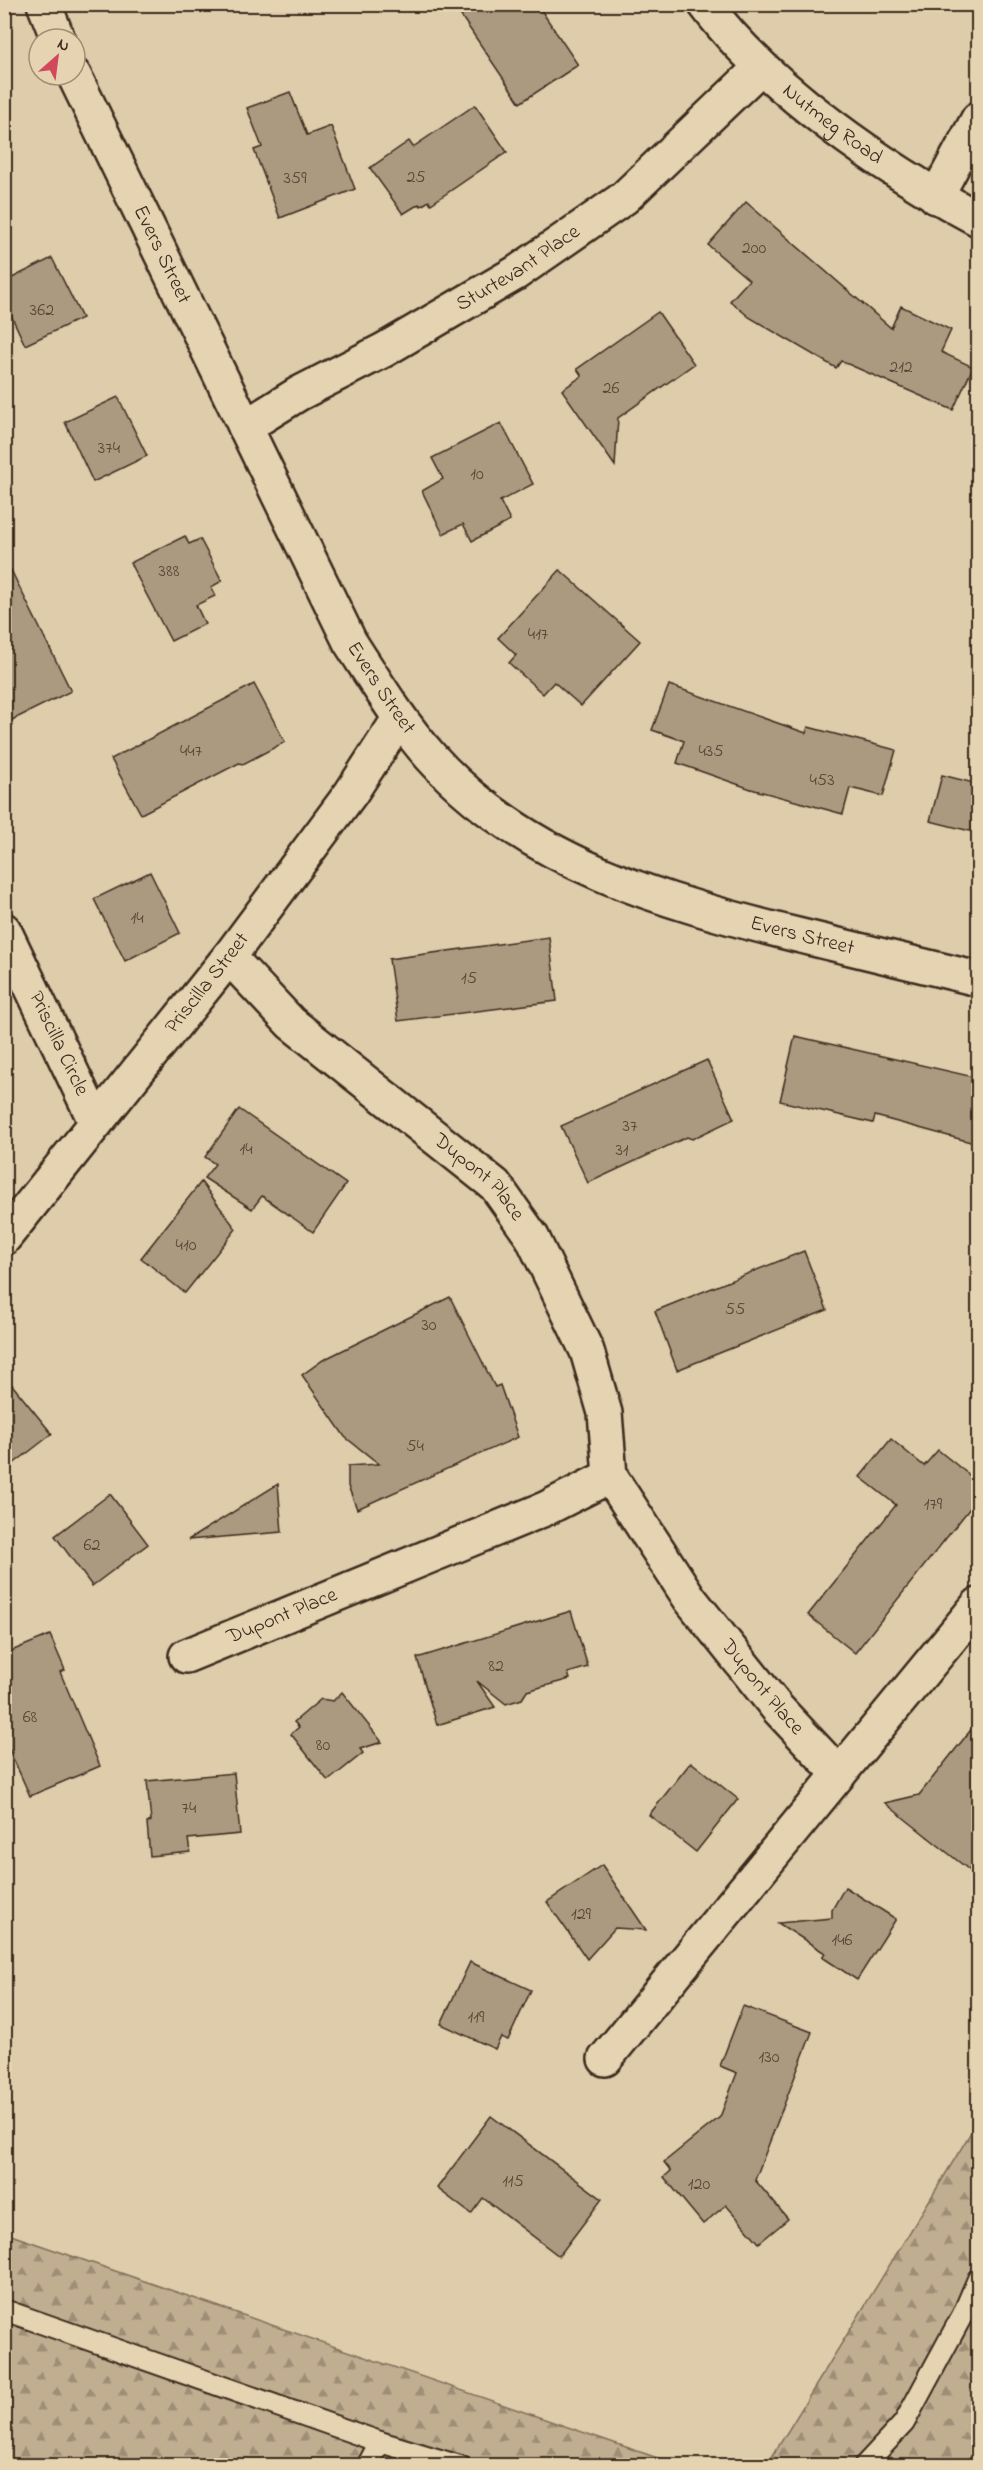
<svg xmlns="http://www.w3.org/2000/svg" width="983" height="2470" font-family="'Indie Flower',sans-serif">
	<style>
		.forest { fill: url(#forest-firs); stroke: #7e6c58; stroke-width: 1.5 }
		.building { fill: #ac9a80; stroke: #3b2a1e; stroke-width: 1.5 }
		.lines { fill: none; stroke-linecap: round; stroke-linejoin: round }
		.service-casing { stroke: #3b2a1e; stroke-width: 24 }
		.minor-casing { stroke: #3b2a1e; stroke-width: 38 }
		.service { stroke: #e6d3b1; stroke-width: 20 }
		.minor { stroke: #e6d3b1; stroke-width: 33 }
		.labels { text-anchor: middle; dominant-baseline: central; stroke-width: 6; stroke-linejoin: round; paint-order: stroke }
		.number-label { font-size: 18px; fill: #574636 }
		.street-label { font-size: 21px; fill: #3b2a1e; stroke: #e6d3b1 }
	</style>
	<defs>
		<pattern id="forest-firs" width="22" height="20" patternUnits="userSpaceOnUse" patternTransform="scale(1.5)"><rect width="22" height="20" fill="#c1ae91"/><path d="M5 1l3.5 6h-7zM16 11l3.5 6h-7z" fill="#9e8e76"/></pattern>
	</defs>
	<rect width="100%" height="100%" fill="#dfccab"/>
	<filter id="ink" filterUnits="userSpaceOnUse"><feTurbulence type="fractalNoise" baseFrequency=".0167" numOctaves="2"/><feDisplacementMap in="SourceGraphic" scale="12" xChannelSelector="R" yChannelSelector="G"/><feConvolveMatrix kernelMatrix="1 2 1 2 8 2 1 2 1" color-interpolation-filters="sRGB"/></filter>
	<g filter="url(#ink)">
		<g class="forest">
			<path d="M 978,2121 L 978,2465 L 767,2465 Z"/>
			<path d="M 5,2233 L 678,2465 L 5,2465 Z"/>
		</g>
		<g class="building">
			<path d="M 453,4 L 537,4 L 578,65 L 520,103 Z"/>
			<path d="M 290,92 L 307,135 L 331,126 L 355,189 L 280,218 L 254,150 L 262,147 L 247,108 Z"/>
			<path d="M 475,105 L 507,152 L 431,204 L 429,201 L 421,206 L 419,204 L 403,214 L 370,168 L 409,141 L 413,147 Z"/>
			<path d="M 746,202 L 891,328 L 901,306 L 951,330 L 941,352 L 973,367 L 953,410 L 841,361 L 836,368 L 749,317 L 730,301 L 749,280 L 708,245 Z"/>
			<path d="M 52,258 L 82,318 L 25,345 L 4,300 L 4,282 Z"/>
			<path d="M 658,312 L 694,364 L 618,418 L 615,466 L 562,390 L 582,376 L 577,369 Z"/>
			<path d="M 118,397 L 147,456 L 93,482 L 65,422 Z"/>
			<path d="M 501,423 L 533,484 L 500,501 L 510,521 L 472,541 L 463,524 L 443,534 L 422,491 L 443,479 L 432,458 Z"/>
			<path d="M 185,536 L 189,544 L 200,539 L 222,581 L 211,587 L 215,596 L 196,605 L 205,624 L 171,641 L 130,563 Z"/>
			<path d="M 4,556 L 71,691 L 4,724 Z"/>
			<path d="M 560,570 L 640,641 L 581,706 L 554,682 L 543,694 L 509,663 L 516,655 L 498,638 Z"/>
			<path d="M 254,684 L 285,742 L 243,764 L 239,763 L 141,814 L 111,759 Z"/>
			<path d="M 669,685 L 806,733 L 808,727 L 896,750 L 883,796 L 850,788 L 843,814 L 751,789 L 677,763 L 684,741 L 652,730 Z"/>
			<path d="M 942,775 L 978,784 L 978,833 L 930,821 Z"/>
			<path d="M 150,872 L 180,933 L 125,961 L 94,899 Z"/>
			<path d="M 549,937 L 557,1001 L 398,1021 L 389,959 Z"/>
			<path d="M 795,1036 L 978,1078 L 978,1144 L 875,1116 L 873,1123 L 780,1101 Z"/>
			<path d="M 707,1060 L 734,1119 L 692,1139 L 687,1137 L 588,1183 L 561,1126 Z"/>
			<path d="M 239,1109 L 346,1184 L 313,1232 L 262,1196 L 252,1209 L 204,1178 L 215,1164 L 205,1157 Z"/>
			<path d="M 201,1182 L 236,1229 L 185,1293 L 141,1258 Z"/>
			<path d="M 804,1251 L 827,1310 L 677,1370 L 655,1311 Z"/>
			<path d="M 450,1297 L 495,1387 L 500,1385 L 518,1437 L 357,1509 L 348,1486 L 348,1466 L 379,1464 L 345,1437 L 302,1375 L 323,1360 Z"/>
			<path d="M 4,1375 L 52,1434 L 4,1471 Z"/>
			<path d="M 891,1439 L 924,1466 L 938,1450 L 978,1482 L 978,1498 L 855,1653 L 808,1615 L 896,1505 L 860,1477 Z"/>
			<path d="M 278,1484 L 282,1532 L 188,1540 Z"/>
			<path d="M 110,1494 L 148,1544 L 92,1586 L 55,1536 Z"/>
			<path d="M 571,1611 L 588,1667 L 568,1673 L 570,1679 L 527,1691 L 522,1699 L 506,1704 L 477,1681 L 495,1707 L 437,1725 L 417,1658 Z"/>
			<path d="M 50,1635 L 65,1670 L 60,1672 L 100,1766 L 30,1796 L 4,1738 L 4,1654 Z"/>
			<path d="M 342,1692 L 382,1742 L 360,1749 L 363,1753 L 328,1781 L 291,1734 L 299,1727 L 294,1722 L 321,1699 L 333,1701 Z"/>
			<path d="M 978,1721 L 978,1877 L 885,1803 L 919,1795 Z"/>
			<path d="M 691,1762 L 738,1799 L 696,1852 L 649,1815 Z"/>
			<path d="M 234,1773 L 240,1834 L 188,1839 L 190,1852 L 150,1856 L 147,1823 L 151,1821 L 147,1781 Z"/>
			<path d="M 602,1865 L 646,1930 L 615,1928 L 587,1959 L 547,1902 Z"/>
			<path d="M 845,1887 L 896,1919 L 857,1980 L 822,1957 L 825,1953 L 778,1923 L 832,1918 L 832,1910 Z"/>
			<path d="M 470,1962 L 531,1990 L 508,2040 L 501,2037 L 495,2049 L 441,2024 Z"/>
			<path d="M 743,2006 L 812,2032 L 755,2180 L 788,2219 L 759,2243 L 726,2205 L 703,2224 L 664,2177 L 671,2171 L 664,2162 L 720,2117 L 737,2073 L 720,2066 Z"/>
			<path d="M 491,2116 L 602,2199 L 559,2256 L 483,2198 L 471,2214 L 437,2188 Z"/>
		</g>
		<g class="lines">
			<defs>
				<g id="service">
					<path d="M 4,2310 L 380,2442"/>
					<path d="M 367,2466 L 380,2442 L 460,2466"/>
					<path d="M 864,2466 L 904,2423 L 963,2314 L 978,2279"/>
				</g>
				<g id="minor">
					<path d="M 44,4 L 58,39"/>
					<path id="s1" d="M 705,4 C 769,90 885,169 978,219"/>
					<path id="s2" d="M 74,75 L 350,642 C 376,682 399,721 431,757 C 526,863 664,902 797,935 C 858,950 918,965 978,979"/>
					<path d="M 936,197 L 978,119"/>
					<path id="s3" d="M 245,427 L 298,394 L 384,350 L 516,273 L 624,198 L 760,68"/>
					<path id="s4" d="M 4,930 L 96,1123"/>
					<path id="s5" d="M 229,957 L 291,1023 L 495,1185 L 532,1237 L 587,1351 L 605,1413 L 610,1476 L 690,1599 L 778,1709 L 839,1774"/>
					<path id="s6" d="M 4,1238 L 229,957 L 351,793 L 399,719"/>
					<path id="s7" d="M 186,1656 L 547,1508 L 610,1476"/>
					<path d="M 605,2059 L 978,1605"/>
				</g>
			</defs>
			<use href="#service" class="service-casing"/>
			<use href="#minor" class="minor-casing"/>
			<use href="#service" class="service"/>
			<use href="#minor" class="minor"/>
		</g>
	</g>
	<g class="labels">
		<g class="number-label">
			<text x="416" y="178">25</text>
			<text x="295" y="179">359</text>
			<text x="754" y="249">200</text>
			<text x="42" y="311">362</text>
			<text x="901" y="368">212</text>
			<text x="611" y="389">26</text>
			<text x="109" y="449">374</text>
			<text x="477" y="475">10</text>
			<text x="169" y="572">388</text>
			<text x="538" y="635">417</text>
			<text x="191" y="752">447</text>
			<text x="711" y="752">435</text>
			<text x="822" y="781">453</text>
			<text x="137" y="919">14</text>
			<text x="469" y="979">15</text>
			<text x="630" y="1127">37</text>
			<text x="246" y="1150">14</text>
			<text x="622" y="1151">31</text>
			<text x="186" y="1246">410</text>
			<text x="735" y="1310">55</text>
			<text x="429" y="1326">30</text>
			<text x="415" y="1447">54</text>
			<text x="933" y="1505">179</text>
			<text x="92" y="1546">62</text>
			<text x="496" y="1667">82</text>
			<text x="30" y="1718">68</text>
			<text x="323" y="1746">80</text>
			<text x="189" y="1809">74</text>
			<text x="581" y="1915">129</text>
			<text x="842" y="1941">146</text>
			<text x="476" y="2018">119</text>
			<text x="769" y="2058">130</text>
			<text x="513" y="2182">115</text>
			<text x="699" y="2185">120</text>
		</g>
		<g class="street-label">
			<text stroke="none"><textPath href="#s1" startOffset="176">Nutmeg Road</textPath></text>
			<text stroke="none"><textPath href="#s2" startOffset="200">Evers Street</textPath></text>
			<text stroke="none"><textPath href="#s3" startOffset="316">Sturtevant Place</textPath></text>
			<text stroke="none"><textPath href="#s2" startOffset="686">Evers Street</textPath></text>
			<text stroke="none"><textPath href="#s2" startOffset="1190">Evers Street</textPath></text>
			<text stroke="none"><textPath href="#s6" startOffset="326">Priscilla Street</textPath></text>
			<text stroke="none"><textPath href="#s4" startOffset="126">Priscilla Circle</textPath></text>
			<text stroke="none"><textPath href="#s5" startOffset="334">Dupont Place</textPath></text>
			<text stroke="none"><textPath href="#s7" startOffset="104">Dupont Place</textPath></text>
			<text stroke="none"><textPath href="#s5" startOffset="930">Dupont Place</textPath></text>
		</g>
	</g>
	<rect width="983" height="2470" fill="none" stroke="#e6d3b1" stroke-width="24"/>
	<rect x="12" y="12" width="959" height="2446" fill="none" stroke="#3b2a1e" stroke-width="2" filter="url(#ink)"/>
	<g transform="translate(57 57) rotate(28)"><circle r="28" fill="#e6d3b1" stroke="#a28f76" stroke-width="1.5"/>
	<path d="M0-4.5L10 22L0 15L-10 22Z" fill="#d1495b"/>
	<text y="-9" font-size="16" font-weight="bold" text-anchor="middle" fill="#3b2a1e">N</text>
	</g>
</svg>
